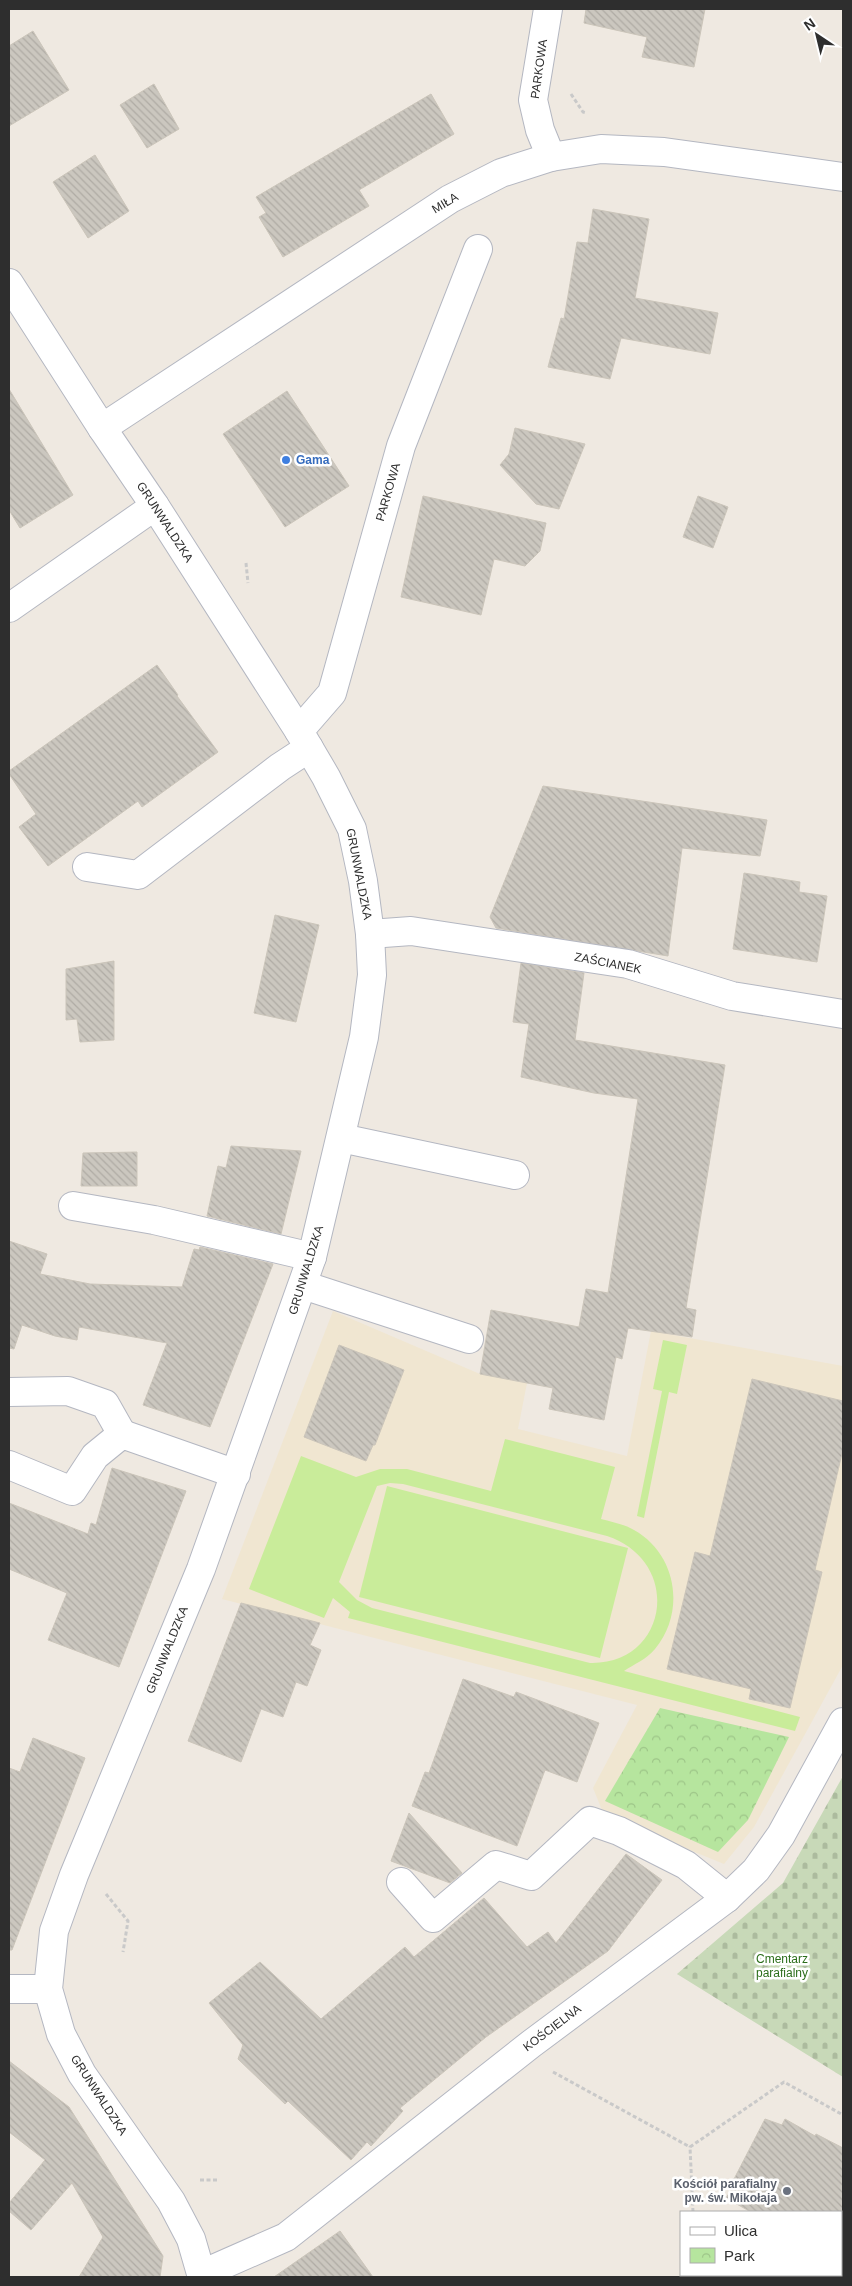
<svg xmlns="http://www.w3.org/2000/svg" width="852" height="2286" font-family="Arial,sans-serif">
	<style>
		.education { fill: #f0e6d1 }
		.cemetery { fill: url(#cemetery-stones) }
		.park { fill: url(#park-crowns) }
		.pitch { fill: #c9ec9a; fill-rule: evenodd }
		.building { fill: url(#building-back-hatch); stroke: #cbc5ba }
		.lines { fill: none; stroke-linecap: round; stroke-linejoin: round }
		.minor-casing { stroke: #b4b7c1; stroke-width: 30 }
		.path { stroke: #c9c9c9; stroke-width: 3; stroke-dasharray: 4 2.5; stroke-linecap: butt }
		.minor { stroke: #fff; stroke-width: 28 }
		.shop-dot { fill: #3f7fe0; stroke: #fff; stroke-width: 2 }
		.worship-dot { fill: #6b7280; stroke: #fff; stroke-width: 2 }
		.labels { text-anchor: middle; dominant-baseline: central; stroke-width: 5; stroke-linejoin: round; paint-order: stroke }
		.street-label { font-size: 12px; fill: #2e2e2e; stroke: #fff }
		.shop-label { font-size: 12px; font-weight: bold; fill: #366cbe; stroke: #fff; text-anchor: start }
		.park-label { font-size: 12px; fill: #2c6e1b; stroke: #fff }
		.worship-label { font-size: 12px; font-weight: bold; fill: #5b616d; stroke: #fff; text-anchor: end }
	</style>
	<defs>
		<pattern id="cemetery-stones" width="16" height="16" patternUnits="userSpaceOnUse" patternTransform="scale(1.25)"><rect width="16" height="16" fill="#c8d9b8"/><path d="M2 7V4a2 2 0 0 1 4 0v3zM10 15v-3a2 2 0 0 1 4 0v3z" fill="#acbb9e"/></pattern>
		<pattern id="park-crowns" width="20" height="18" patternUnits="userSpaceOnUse" patternTransform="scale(1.25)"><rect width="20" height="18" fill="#b6e59e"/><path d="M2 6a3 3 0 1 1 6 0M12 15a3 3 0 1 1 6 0" fill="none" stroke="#9dc588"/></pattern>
		<pattern id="building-back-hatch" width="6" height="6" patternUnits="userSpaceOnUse" patternTransform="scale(1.25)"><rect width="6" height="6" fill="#cbc7bf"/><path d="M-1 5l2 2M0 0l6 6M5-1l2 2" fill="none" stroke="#afaba4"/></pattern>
	</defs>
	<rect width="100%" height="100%" fill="#efe9e1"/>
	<path class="education" d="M 333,1311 L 480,1374 L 527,1383 L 518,1429 L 627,1456 L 651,1331 L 843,1366 L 843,1665 L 754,1827 L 724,1864 L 604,1815 L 593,1788 L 637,1705 L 222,1599 Z"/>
	<path class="cemetery" d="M 843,1776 L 843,2077 L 677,1974 L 783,1883 Z"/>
	<path class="park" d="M 660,1708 L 789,1737 L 748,1820 L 718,1852 L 605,1801 Z"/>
	<g class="pitch">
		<path d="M 663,1340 L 687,1345 L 677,1394 L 669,1392 L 644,1518 L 637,1516 L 662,1391 L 653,1389 Z"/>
		<path d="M 505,1439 L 615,1467 L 601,1519 C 612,1522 624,1524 634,1530 C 677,1554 686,1612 655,1649 C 646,1660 634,1664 624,1671 L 800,1717 L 795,1731 L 348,1618 L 350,1612 L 333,1598 L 324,1618 L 249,1589 L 301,1456 L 356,1477 L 380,1469 L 407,1469 L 491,1491 ZM 390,1483 L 403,1484 L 607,1536 C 684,1562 668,1665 590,1663 L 372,1608 L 357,1600 L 339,1582 L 377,1486 Z"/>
		<path d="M 387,1486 L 628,1548 L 600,1658 L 359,1597 Z"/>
	</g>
	<g class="building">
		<path d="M 586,9 L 705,9 L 694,67 L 642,57 L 647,37 L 584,23 Z"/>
		<path d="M 33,31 L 69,90 L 9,126 L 9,46 Z"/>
		<path d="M 154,84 L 179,129 L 147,148 L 120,105 Z"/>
		<path d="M 431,94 L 454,134 L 359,190 L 369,206 L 283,257 L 259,217 L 266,213 L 256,197 Z"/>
		<path d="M 95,155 L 129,211 L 88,238 L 53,182 Z"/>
		<path d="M 593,209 L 649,219 L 635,298 L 718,313 L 710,354 L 621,338 L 610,379 L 548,367 L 561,318 L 564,319 L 577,242 L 588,243 Z"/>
		<path d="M 9,389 L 73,495 L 20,528 L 9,510 Z"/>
		<path d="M 287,391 L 349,486 L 285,527 L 223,434 Z"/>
		<path d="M 515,428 L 585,444 L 559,509 L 536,504 L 500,465 L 509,454 Z"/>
		<path d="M 423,496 L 546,523 L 540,551 L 525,566 L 494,559 L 481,615 L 401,597 Z"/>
		<path d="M 698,496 L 728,507 L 713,548 L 683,537 Z"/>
		<path d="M 157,665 L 178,695 L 177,696 L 218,752 L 142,807 L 138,801 L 48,866 L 19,827 L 36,814 L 9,774 L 9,771 Z"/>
		<path d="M 543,786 L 767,820 L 760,856 L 682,848 L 668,956 L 496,928 L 490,917 Z"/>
		<path d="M 744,873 L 800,882 L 799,892 L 827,896 L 817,962 L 733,949 Z"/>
		<path d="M 275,915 L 319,925 L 296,1022 L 254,1013 Z"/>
		<path d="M 114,961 L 114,1040 L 80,1042 L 77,1019 L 66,1020 L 66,969 Z"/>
		<path d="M 521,963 L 584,973 L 575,1040 L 725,1065 L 686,1308 L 696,1310 L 692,1337 L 628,1328 L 622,1359 L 616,1357 L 604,1420 L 549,1409 L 553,1388 L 480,1374 L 491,1310 L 579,1327 L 586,1289 L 608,1293 L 638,1099 L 594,1093 L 521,1077 L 529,1024 L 513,1022 Z"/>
		<path d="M 231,1146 L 301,1151 L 281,1234 L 207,1216 L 218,1166 L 226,1168 Z"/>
		<path d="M 137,1152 L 137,1186 L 81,1186 L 83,1153 Z"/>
		<path d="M 9,1241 L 47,1254 L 40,1274 L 90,1284 L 182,1287 L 194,1249 L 199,1250 L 200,1247 L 273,1264 L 210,1427 L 143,1405 L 167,1343 L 79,1327 L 77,1340 L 55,1336 L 22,1325 L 14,1349 L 9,1348 Z"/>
		<path d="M 339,1345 L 404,1370 L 375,1445 L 373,1445 L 366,1461 L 304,1437 Z"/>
		<path d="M 752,1379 L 843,1401 L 843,1449 L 815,1570 L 822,1572 L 790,1708 L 749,1699 L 751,1689 L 667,1669 L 695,1552 L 710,1556 Z"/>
		<path d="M 112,1468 L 186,1491 L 119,1667 L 48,1640 L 67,1593 L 9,1569 L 9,1503 L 88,1534 L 91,1523 L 96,1525 Z"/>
		<path d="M 241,1603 L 320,1623 L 310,1645 L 321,1650 L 307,1686 L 296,1682 L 283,1717 L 261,1709 L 241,1762 L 188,1741 Z"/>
		<path d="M 463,1679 L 514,1697 L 516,1692 L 599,1723 L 577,1782 L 545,1770 L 517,1846 L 412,1806 L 425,1772 L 429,1773 Z"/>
		<path d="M 33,1738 L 85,1758 L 12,1950 L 9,1950 L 9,1768 L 20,1772 Z"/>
		<path d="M 409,1813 L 462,1873 L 450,1883 L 391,1861 Z"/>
		<path d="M 626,1854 L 662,1880 L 608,1951 L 486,2037 L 400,2108 L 403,2111 L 371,2146 L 367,2142 L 351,2160 L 288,2101 L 285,2104 L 238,2059 L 243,2045 L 209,2003 L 260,1962 L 321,2019 L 405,1947 L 414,1957 L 484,1898 L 527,1947 L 548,1932 L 556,1943 Z"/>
		<path d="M 9,2061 L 69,2107 L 163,2256 L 160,2277 L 79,2277 L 103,2237 L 72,2183 L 31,2230 L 9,2211 L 9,2203 L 45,2160 L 9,2132 Z"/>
		<path d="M 765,2119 L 782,2125 L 785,2119 L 815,2136 L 816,2134 L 843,2148 L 843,2212 L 751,2212 L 726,2198 L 735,2184 L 733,2181 Z"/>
		<path d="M 340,2231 L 373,2277 L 274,2277 Z"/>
	</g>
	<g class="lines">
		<defs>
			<g id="minor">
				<path d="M 548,9 L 533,100 L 540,130 L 551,157"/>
				<path d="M 9,283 L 102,428 L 155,506 L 299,731 L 326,777 L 352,829 L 363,881 L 370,934 L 372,975 L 364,1037 L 312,1257 L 201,1569 L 74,1875 L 54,1931 L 48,1989 L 61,2034 L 82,2074 L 171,2201 L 191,2239 L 202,2277"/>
				<path d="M 102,428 L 450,199 L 501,173 L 551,157 L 601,149 L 664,152 L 843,177"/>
				<path d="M 9,608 L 155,506"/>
				<path d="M 299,731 L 332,693 L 401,446 L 478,249"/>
				<path d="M 87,867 L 138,875 L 280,767 L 309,748"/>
				<path d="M 370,934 L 411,931 L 628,964 L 732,996 L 843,1014"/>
				<path d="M 341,1138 L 515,1175"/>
				<path d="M 73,1206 L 154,1220 L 312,1257"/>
				<path d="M 303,1285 L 469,1339"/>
				<path d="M 9,1392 L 68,1391 L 105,1404 L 122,1434"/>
				<path d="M 9,1465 L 72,1491 L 95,1456 L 122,1434 L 236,1474"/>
				<path d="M 401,1882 L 433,1918 L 496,1865 L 531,1876 L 590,1821 L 619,1831 L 686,1865 L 727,1898"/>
				<path d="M 9,1989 L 48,1989"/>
				<path d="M 202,2274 L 286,2237 L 531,2044 L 727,1898 L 756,1870 L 781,1835 L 843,1722"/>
			</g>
		</defs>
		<use href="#minor" class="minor-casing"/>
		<g class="path">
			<path d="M 571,94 L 583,112 L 587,113"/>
			<path d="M 246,563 L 248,583"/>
			<path d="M 106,1894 L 128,1921 L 123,1952"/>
			<path d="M 553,2072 L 690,2147"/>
			<path d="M 200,2180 L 217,2180"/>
			<path d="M 693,2212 L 690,2147 L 784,2082 L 843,2115"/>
			<path d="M 735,2275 L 739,2277"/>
		</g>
		<use href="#minor" class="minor"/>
	</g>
	<circle class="shop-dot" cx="286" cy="460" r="5"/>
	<circle class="worship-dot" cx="787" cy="2191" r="5"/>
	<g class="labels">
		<g class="street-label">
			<text transform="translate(539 69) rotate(-82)">PARKOWA</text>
			<text transform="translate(445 203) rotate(-31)">MIŁA</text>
			<text transform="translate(388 492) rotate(-74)">PARKOWA</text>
			<text transform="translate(165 522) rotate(57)">GRUNWALDZKA</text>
			<text transform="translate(359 874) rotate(79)">GRUNWALDZKA</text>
			<text transform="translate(608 963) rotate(11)">ZAŚCIANEK</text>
			<text transform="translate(306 1270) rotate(-73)">GRUNWALDZKA</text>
			<text transform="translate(167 1650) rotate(-68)">GRUNWALDZKA</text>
			<text transform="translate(552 2028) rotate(-37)">KOŚCIELNA</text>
			<text transform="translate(99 2095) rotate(57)">GRUNWALDZKA</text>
		</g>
		<g class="shop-label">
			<text x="296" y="460">Gama</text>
		</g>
		<g class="park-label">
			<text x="782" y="1959">Cmentarz<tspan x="782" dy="14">parafialny</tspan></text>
		</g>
		<g class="worship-label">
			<text x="777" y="2184">Kościół parafialny<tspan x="777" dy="14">pw. św. Mikołaja</tspan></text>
		</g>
	</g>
	<rect width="852" height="2286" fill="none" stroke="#2e2e2e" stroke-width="20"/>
	<rect x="680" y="2211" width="162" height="65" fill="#ffffff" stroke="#ababab"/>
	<rect x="690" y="2227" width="25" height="8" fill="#ffffff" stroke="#ababab"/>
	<text x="724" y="2236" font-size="15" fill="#2e2e2e">Ulica</text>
	<rect x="690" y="2248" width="25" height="15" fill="url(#park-crowns)" stroke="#ababab"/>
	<text x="724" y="2261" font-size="15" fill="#2e2e2e">Park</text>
	<g transform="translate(817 35) rotate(325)" stroke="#ffffff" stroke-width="4" paint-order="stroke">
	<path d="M0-4L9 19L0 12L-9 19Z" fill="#2e2e2e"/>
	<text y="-8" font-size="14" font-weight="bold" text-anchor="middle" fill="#2e2e2e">N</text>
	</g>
</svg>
